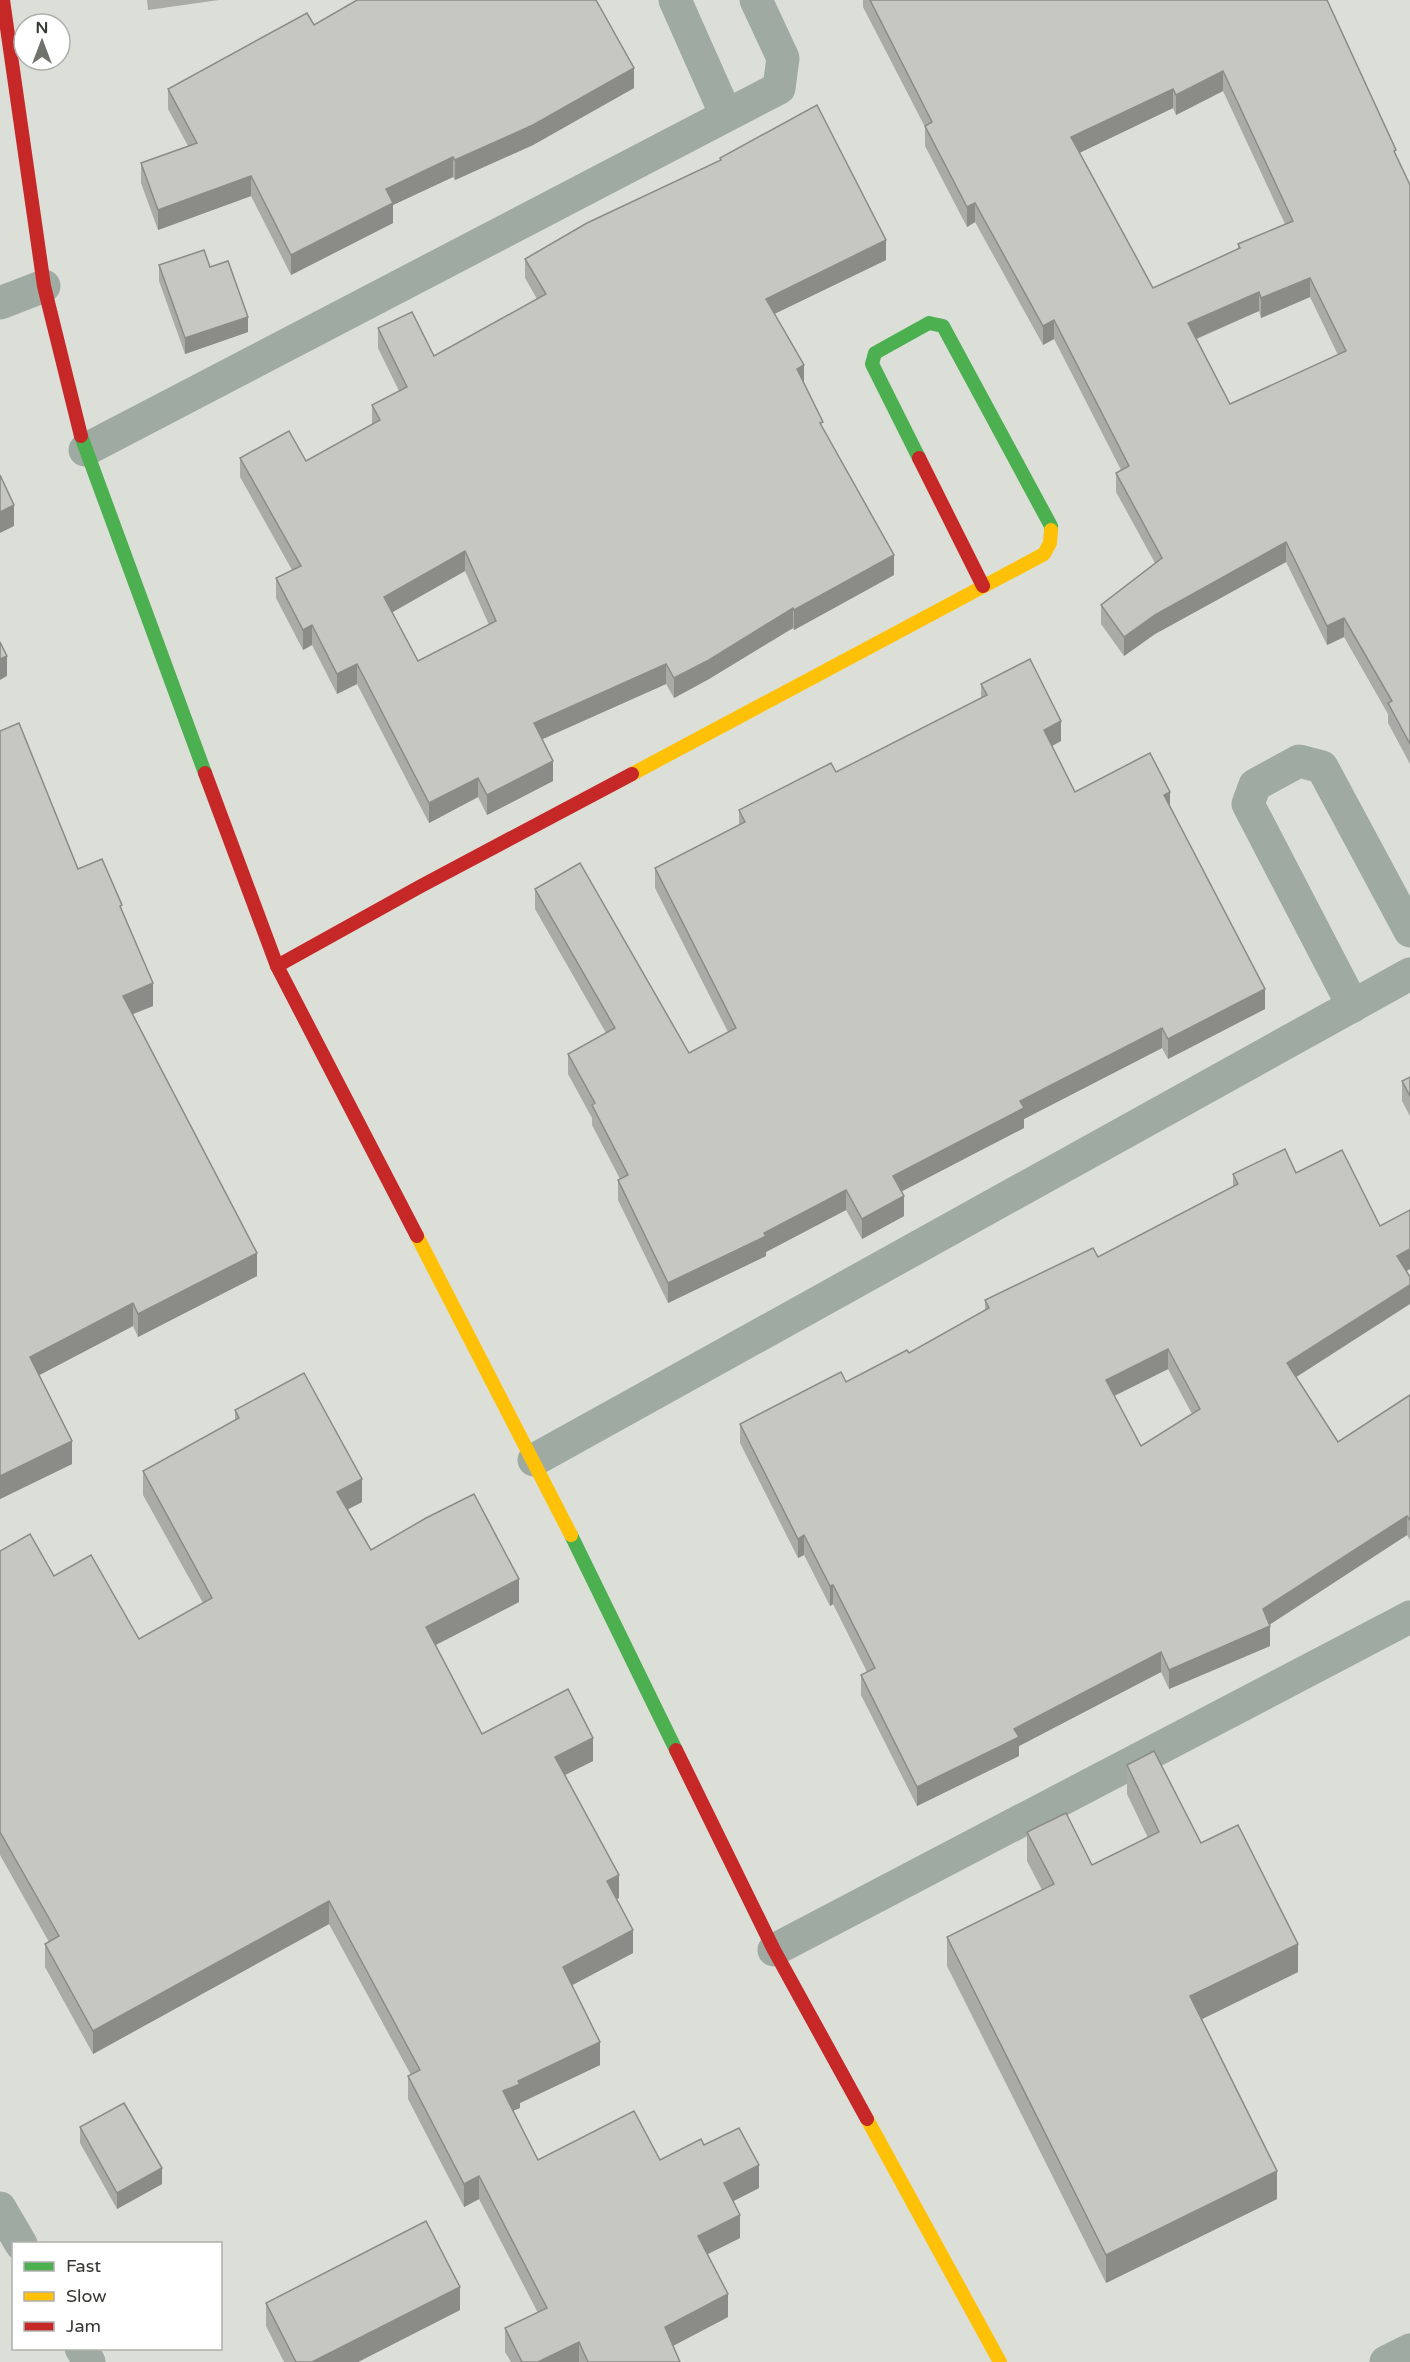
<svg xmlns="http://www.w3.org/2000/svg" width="1410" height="2362" font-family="'Varela Round',sans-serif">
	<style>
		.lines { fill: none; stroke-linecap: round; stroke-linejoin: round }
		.street { stroke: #9eaaa2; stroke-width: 33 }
		.fast { stroke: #4caf50; stroke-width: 14 }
		.slow { stroke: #ffc107; stroke-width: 14 }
		.jam { stroke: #c62828; stroke-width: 14 }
		.wall { fill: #aaaba6; fill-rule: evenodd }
		.shaded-wall { fill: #8b8b87 }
		.building { fill: #c6c7c1; stroke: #8b8b87; stroke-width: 1.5; fill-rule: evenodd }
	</style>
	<rect width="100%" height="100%" fill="#dcdfd8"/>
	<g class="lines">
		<g class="street">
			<path d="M 675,0 L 726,115"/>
			<path d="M 0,303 L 44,286"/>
			<path d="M 85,450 L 779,88 L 783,58 L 756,0"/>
			<path d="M 1353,1006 L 1248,804 L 1255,785 L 1299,761 L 1322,767 L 1410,931"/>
			<path d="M 534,1460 L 1410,974"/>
			<path d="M 774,1950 L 1410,1617"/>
			<path d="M 0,2208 L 21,2244"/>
			<path d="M 81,2348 L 89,2362"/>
			<path d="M 1386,2362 L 1410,2350"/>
		</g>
		<g class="fast">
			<path d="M 81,436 L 205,773"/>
			<path d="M 919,458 L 872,364 L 875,353 L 929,323 L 943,326 L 1051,526 L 1051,530"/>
			<path d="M 571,1535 L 676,1750"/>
		</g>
		<g class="slow">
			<path d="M 632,774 L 1044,554 L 1050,543 L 1051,530"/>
			<path d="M 417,1236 L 571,1535"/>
			<path d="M 867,2119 L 1000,2362"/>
		</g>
		<g class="jam">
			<path d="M 3,0 L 44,286 L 81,436"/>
			<path d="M 919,458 L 983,586"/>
			<path d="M 205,773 L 277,966 L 417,1236"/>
			<path d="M 277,966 L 421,886 L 632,774"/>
			<path d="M 676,1750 L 774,1950 L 867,2119"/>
		</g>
	</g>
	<g class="wall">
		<path d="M 147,0 L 219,0 L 148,10 Z"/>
		<path d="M 863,0 L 1327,0 L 1396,156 L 1410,185 L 1410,764 L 1388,723 L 1388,714 L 1344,637 L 1327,645 L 1286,562 L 1155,634 L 1124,656 L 1101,624 L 1101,605 L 1155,563 L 1116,492 L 1116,473 L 1121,470 L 1054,339 L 1043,345 L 975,222 L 967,227 L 925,146 L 925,127 L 863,7 ZM 1223,91 L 1285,224 L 1238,244 L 1238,249 L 1153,288 L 1079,153 L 1173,108 L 1176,115 ZM 1310,297 L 1338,355 L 1230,404 L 1197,339 L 1259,311 L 1261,318 Z"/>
		<path d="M 314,25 L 634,88 L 533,145 L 455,180 L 453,177 L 393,205 L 393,223 L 291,275 L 251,196 L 158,230 L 141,183 L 141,163 L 188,146 L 168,109 L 168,89 Z"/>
		<path d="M 720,158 L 886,260 L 774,314 L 823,428 L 894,575 L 794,630 L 793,628 L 709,679 L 674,698 L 666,684 L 542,739 L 553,781 L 487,815 L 478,797 L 429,823 L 357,684 L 337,694 L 312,645 L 303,650 L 276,598 L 276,578 L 292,570 L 240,477 L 240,458 L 306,461 L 372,424 L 372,405 L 399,391 L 378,348 L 378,328 L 434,356 L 537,299 L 525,278 L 525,259 L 720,161 ZM 465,571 L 489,625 L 418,661 L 392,612 Z"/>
		<path d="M 159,265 L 248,332 L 185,354 L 159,281 Z"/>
		<path d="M 981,684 L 1061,741 L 1052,746 L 1075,792 L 1170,806 L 1265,1009 L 1168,1059 L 1162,1048 L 1024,1119 L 1024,1128 L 901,1191 L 904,1216 L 862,1239 L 846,1210 L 766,1252 L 766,1256 L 668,1303 L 618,1200 L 618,1180 L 620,1179 L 592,1125 L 592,1118 L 568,1074 L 568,1054 L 606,1033 L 535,909 L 535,889 L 689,1053 L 728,1032 L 655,888 L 655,868 L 739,825 L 739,810 L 836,772 L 981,698 Z"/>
		<path d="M 78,869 L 122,910 L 153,1006 L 133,1014 L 257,1276 L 138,1337 L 133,1326 L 39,1375 L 72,1464 L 0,1499 Z"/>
		<path d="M 1410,1077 L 1410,1116 L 1402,1101 L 1402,1081 Z"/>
		<path d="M 1296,1173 L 1380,1226 L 1410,1210 L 1410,1269 L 1406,1271 L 1296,1377 L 1338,1442 L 1410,1395 L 1410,1540 L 1407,1535 L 1269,1624 L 1270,1646 L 1169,1689 L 1161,1672 L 1019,1746 L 1019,1756 L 917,1806 L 861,1695 L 861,1675 L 867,1672 L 833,1604 L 830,1606 L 804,1555 L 798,1558 L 740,1443 L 740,1424 L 846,1382 L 909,1353 L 985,1310 L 985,1300 L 1098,1257 L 1233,1187 L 1233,1174 ZM 1168,1369 L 1192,1414 L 1141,1446 L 1114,1396 Z"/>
		<path d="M 235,1410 L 362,1502 L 348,1509 L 371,1550 L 519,1602 L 435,1645 L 482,1734 L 593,1761 L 565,1775 L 619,1898 L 616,1899 L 633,1953 L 572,1985 L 600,2065 L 520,2103 L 520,2108 L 513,2110 L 538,2160 L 660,2160 L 704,2145 L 759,2188 L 733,2201 L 740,2238 L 707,2254 L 728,2317 L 673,2346 L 680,2362 L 511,2362 L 505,2352 L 505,2328 L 538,2313 L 479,2199 L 464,2207 L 408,2099 L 408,2076 L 411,2075 L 329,1924 L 93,2054 L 45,1967 L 45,1944 L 49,1942 L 0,1855 L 0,1551 L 54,1576 L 139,1639 L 203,1603 L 143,1495 L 143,1471 L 235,1420 Z"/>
		<path d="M 1127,1765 L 1201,1843 L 1298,1972 L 1202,2019 L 1277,2199 L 1106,2283 L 947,1966 L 947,1937 L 1042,1890 L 1027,1861 L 1027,1832 L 1092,1865 L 1148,1838 L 1127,1794 Z"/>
		<path d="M 80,2127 L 162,2184 L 117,2209 L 80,2143 Z"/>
		<path d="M 266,2303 L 460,2310 L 358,2362 L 284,2362 L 266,2326 Z"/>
	</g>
	<g class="shaded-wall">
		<path d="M 634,68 L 634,88 L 533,145 L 455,180 L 455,160 Z"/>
		<path d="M 1223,71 L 1223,91 L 1176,115 L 1176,95 Z"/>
		<path d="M 1173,89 L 1173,108 L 1071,157 L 1071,137 Z"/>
		<path d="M 453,157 L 453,177 L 393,205 L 393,223 L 291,275 L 291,255 L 386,189 Z"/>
		<path d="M 251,176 L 251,196 L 158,230 L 158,210 Z"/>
		<path d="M 975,203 L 975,222 L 967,227 L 967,207 Z"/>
		<path d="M 886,240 L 886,260 L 766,318 L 766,299 Z"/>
		<path d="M 1310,278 L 1310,297 L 1261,318 L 1261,298 Z"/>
		<path d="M 1259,292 L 1259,311 L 1188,342 L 1188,323 Z"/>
		<path d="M 248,317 L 248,332 L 185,354 L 185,338 Z"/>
		<path d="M 1054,320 L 1054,339 L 1043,345 L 1043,326 Z"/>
		<path d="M 804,365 L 804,385 L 797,369 Z"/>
		<path d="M 14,505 L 14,526 L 0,533 L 0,512 Z"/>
		<path d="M 1286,542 L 1286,562 L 1155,634 L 1124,656 L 1124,637 L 1155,615 Z"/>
		<path d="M 465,551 L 465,571 L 384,617 L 384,597 Z"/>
		<path d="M 894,555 L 894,575 L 794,630 L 794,610 Z"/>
		<path d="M 793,608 L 793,628 L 709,679 L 674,698 L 674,678 Z"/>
		<path d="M 1344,618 L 1344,637 L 1327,645 L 1327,626 Z"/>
		<path d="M 312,625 L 312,645 L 303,650 L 303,630 Z"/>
		<path d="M 7,656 L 7,676 L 0,680 L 0,659 Z"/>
		<path d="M 357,664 L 357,684 L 337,694 L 337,674 Z"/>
		<path d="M 666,664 L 666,684 L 534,743 L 534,723 Z"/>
		<path d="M 1061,721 L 1061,741 L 1044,750 L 1044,730 Z"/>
		<path d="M 553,761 L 553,781 L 487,815 L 487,795 Z"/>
		<path d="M 478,778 L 478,797 L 429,823 L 429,803 Z"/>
		<path d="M 1170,792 L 1170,812 L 1164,795 Z"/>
		<path d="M 153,983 L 153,1006 L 123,1018 L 123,996 Z"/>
		<path d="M 1265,989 L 1265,1009 L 1168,1059 L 1168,1039 Z"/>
		<path d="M 1162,1028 L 1162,1048 L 1024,1119 L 1024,1128 L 893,1196 L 893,1176 L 1020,1101 Z"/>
		<path d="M 846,1190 L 846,1210 L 766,1252 L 766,1256 L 668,1303 L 668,1283 Z"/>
		<path d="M 904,1196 L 904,1216 L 862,1239 L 862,1219 Z"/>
		<path d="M 1410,1249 L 1410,1269 L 1397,1276 L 1397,1256 Z"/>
		<path d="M 257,1253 L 257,1276 L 138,1337 L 138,1314 Z"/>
		<path d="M 1410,1285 L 1410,1304 L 1287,1383 L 1287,1363 Z"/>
		<path d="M 133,1303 L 133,1326 L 30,1380 L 30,1357 Z"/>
		<path d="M 1168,1349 L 1168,1369 L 1106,1400 L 1106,1380 Z"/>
		<path d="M 72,1441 L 72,1464 L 0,1499 L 0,1476 Z"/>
		<path d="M 362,1479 L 362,1502 L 337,1515 L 337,1492 Z"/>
		<path d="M 1407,1516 L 1407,1535 L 1263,1629 L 1263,1609 Z"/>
		<path d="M 804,1535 L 804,1555 L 798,1558 L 798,1539 Z"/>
		<path d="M 519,1579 L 519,1602 L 426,1650 L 426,1627 Z"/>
		<path d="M 833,1585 L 833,1604 L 830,1606 L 830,1586 Z"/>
		<path d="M 1270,1626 L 1270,1646 L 1169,1689 L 1169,1670 Z"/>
		<path d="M 1161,1652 L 1161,1672 L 1019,1746 L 1019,1756 L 917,1806 L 917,1787 L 1014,1729 Z"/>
		<path d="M 593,1738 L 593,1761 L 555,1780 L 555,1757 Z"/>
		<path d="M 619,1875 L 619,1898 L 607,1904 L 607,1881 Z"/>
		<path d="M 329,1901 L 329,1924 L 93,2054 L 93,2031 Z"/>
		<path d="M 633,1930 L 633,1953 L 563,1990 L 563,1967 Z"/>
		<path d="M 1298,1944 L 1298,1972 L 1190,2025 L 1190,1996 Z"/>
		<path d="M 600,2042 L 600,2065 L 520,2103 L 520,2108 L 503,2115 L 503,2091 L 518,2081 Z"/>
		<path d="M 759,2165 L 759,2188 L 724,2206 L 724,2183 Z"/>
		<path d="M 162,2168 L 162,2184 L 117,2209 L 117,2193 Z"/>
		<path d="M 1277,2171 L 1277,2199 L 1106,2283 L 1106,2255 Z"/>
		<path d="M 479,2176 L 479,2199 L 464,2207 L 464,2184 Z"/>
		<path d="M 740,2215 L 740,2238 L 698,2259 L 698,2236 Z"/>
		<path d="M 460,2287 L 460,2310 L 358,2362 L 312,2362 Z"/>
		<path d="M 728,2294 L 728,2317 L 665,2350 L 665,2327 Z"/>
		<path d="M 579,2342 L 579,2362 L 538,2362 Z"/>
	</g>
	<g class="building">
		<path d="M 357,0 L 596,0 L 634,68 L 533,125 L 455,160 L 453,157 L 386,189 L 393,203 L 291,255 L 251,176 L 158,210 L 141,163 L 197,143 L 168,89 L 307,13 L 314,25 Z"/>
		<path d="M 870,0 L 1327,0 L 1396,150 L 1394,151 L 1410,185 L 1410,744 L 1388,703 L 1392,701 L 1344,618 L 1327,626 L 1286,542 L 1155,615 L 1124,637 L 1101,605 L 1162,558 L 1116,473 L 1129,466 L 1054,320 L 1043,326 L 975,203 L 967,207 L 925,126 L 932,122 ZM 1223,71 L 1293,221 L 1238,244 L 1240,248 L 1153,288 L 1071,137 L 1173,89 L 1176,95 ZM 1310,278 L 1346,351 L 1230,404 L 1188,323 L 1259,292 L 1261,298 Z"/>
		<path d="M 817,105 L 886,240 L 766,299 L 804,365 L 797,369 L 823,422 L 820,423 L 894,555 L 794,610 L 793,608 L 709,660 L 674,678 L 666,664 L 534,723 L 553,761 L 487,795 L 478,778 L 429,803 L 357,664 L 337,674 L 312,625 L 303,630 L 276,578 L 301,566 L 240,458 L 289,431 L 306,461 L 380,420 L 372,405 L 407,387 L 378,328 L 412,312 L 434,356 L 546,294 L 525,259 L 587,223 L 721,160 L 720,158 ZM 465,551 L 496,621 L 418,661 L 384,597 Z"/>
		<path d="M 204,250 L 210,267 L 228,261 L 248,317 L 185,338 L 159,265 Z"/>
		<path d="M 0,475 L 14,505 L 0,512 Z"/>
		<path d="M 0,642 L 7,656 L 0,659 Z"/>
		<path d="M 1030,659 L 1061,721 L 1044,730 L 1075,792 L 1150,753 L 1170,792 L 1164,795 L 1265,989 L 1168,1039 L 1162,1028 L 1020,1101 L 1024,1108 L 893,1176 L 904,1196 L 862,1219 L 846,1190 L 764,1233 L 766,1236 L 668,1283 L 618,1180 L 628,1175 L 592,1105 L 595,1103 L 568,1054 L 615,1028 L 535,889 L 580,863 L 689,1053 L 736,1028 L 655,868 L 745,822 L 739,810 L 831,763 L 836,772 L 987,695 L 981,684 Z"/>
		<path d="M 19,723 L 78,869 L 102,859 L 122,905 L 120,906 L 153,983 L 123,996 L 257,1253 L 138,1314 L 133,1303 L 30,1357 L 72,1441 L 0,1476 L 0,731 Z"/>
		<path d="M 1410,1077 L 1410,1096 L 1402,1081 Z"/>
		<path d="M 1285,1149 L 1296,1173 L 1342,1150 L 1380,1226 L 1410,1210 L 1410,1249 L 1397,1256 L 1410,1277 L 1410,1285 L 1287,1363 L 1338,1442 L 1410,1395 L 1410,1520 L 1407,1516 L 1263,1609 L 1270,1626 L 1169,1670 L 1161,1652 L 1014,1729 L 1019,1737 L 917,1787 L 861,1675 L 875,1668 L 833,1585 L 830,1586 L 804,1535 L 798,1539 L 740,1424 L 841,1372 L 846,1382 L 907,1350 L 909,1353 L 989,1308 L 985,1300 L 1093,1248 L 1098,1257 L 1238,1184 L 1233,1174 ZM 1168,1349 L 1200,1409 L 1141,1446 L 1106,1380 Z"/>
		<path d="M 304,1373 L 362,1479 L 337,1492 L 371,1550 L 426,1518 L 474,1494 L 519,1579 L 426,1627 L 482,1734 L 568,1689 L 593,1738 L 555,1757 L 619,1875 L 607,1881 L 633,1930 L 563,1967 L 600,2042 L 518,2081 L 520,2084 L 503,2091 L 538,2160 L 634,2111 L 660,2160 L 701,2139 L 704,2145 L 739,2128 L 759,2165 L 724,2183 L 740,2215 L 698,2236 L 728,2294 L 665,2327 L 680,2362 L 588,2362 L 579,2342 L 538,2362 L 522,2362 L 505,2328 L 547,2308 L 479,2176 L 464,2184 L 408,2076 L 420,2070 L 329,1901 L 93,2031 L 45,1944 L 59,1936 L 0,1832 L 0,1551 L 30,1534 L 54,1576 L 91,1555 L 139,1639 L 212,1598 L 143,1471 L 239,1418 L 235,1410 Z"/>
		<path d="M 1154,1751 L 1201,1843 L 1238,1825 L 1298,1944 L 1190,1996 L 1277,2171 L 1106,2255 L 947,1937 L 1054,1884 L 1027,1832 L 1066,1813 L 1092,1865 L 1159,1832 L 1127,1765 Z"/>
		<path d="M 124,2103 L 162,2168 L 117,2193 L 80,2127 Z"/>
		<path d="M 426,2221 L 460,2287 L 312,2362 L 296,2362 L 266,2303 Z"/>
	</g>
	<rect x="12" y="2242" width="210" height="108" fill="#ffffff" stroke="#afafad" stroke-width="1.5"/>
	<rect x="24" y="2262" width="30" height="9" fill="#4caf50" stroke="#afafad" stroke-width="1.5"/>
	<text x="66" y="2272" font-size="18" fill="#363833">Fast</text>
	<rect x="24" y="2292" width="30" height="9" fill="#ffc107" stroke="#afafad" stroke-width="1.5"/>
	<text x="66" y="2302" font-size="18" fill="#363833">Slow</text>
	<rect x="24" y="2322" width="30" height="9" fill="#c62828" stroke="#afafad" stroke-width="1.5"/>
	<text x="66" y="2332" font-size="18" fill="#363833">Jam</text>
	<g transform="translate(42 42)"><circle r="28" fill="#ffffff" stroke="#afafad" stroke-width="1.5"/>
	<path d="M0-4.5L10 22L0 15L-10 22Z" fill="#70726d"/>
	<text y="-9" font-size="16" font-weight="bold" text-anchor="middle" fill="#363833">N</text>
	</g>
</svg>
